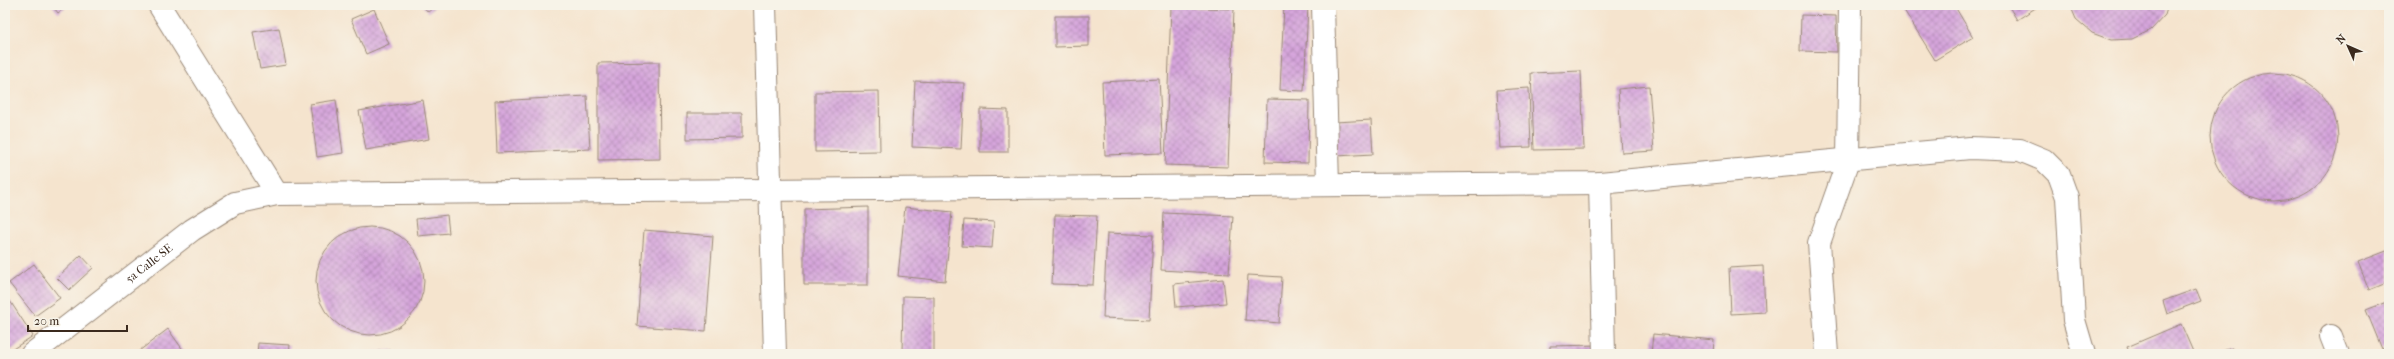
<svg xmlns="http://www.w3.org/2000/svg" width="2394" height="359" font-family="'IM FELL French Canon',serif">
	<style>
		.building { fill: url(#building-cross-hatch) }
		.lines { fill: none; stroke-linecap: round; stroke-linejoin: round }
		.street-casing { stroke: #988776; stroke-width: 24 }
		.street { stroke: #fff; stroke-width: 22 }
		.labels { text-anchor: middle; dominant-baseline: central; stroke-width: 3; stroke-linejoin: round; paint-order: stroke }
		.street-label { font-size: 12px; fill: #3b2a1e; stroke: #f7f3e8 }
	</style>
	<defs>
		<pattern id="building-cross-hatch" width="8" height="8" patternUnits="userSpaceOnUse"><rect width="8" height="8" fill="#d6a5dc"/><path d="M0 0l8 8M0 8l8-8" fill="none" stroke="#af87b2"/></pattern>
	</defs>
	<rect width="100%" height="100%" fill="#f7f3e8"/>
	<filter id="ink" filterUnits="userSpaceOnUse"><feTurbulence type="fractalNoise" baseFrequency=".025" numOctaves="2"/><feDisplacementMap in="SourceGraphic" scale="8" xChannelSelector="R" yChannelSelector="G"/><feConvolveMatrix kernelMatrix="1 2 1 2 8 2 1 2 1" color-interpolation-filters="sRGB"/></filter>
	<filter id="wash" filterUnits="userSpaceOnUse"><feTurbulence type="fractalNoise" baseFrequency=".012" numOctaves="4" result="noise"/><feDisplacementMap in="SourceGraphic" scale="16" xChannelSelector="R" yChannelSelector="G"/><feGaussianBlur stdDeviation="0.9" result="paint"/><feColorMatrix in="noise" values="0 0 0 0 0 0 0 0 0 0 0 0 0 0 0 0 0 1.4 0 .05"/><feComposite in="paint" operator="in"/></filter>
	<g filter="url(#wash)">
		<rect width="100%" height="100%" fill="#f5e4ce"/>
		<g id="blocks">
			<g class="building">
				<path d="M 52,5 L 68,5 L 58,13 Z"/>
				<path d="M 422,5 L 437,5 L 428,12 Z"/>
				<path d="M 1284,5 L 1308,5 L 1304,91 L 1280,90 Z"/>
				<path d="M 1905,5 L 1954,5 L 1973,37 L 1935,60 L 1902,7 Z"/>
				<path d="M 2008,5 L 2040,5 L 2017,20 Z"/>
				<path d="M 2070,5 L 2168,5 L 2165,15 L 2151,30 L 2132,39 L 2111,40 L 2092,33 L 2076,19 Z"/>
				<path d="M 1171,7 L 1234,9 L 1228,167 L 1165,165 Z"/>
				<path d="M 374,9 L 389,44 L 366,54 L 351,19 Z"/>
				<path d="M 1801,15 L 1836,16 L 1837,52 L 1800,51 Z"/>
				<path d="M 1055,16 L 1089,16 L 1089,46 L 1055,47 Z"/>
				<path d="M 279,28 L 286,65 L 260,69 L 253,32 Z"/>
				<path d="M 659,62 L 660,159 L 598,160 L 598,63 Z"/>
				<path d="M 1581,71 L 1584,149 L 1534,150 L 1531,73 Z"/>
				<circle cx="2274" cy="137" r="64"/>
				<path d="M 1159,79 L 1163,153 L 1105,155 L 1102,82 Z"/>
				<path d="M 915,81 L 964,83 L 961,149 L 912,147 Z"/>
				<path d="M 1649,86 L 1654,151 L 1622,153 L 1618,89 Z"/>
				<path d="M 1529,88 L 1531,147 L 1500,148 L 1497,90 Z"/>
				<path d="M 879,91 L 880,151 L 815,152 L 815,92 Z"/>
				<path d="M 587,96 L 590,149 L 497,153 L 495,101 Z"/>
				<path d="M 1267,99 L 1309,100 L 1308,163 L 1265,162 Z"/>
				<path d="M 336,100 L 343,153 L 317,157 L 310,104 Z"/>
				<path d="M 423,100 L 429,139 L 366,150 L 359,111 Z"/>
				<path d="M 980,109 L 1008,110 L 1008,152 L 980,152 Z"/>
				<path d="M 687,113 L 742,113 L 742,138 L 687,139 Z"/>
				<path d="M 1371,120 L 1373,154 L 1336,156 L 1335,122 Z"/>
				<path d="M 868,207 L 868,285 L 804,285 L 804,209 Z"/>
				<path d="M 905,207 L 952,212 L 945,281 L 898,276 Z"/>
				<path d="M 1164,213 L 1233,216 L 1229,274 L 1161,270 Z"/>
				<path d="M 447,215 L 449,233 L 418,236 L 416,219 Z"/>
				<path d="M 1055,215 L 1097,216 L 1093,285 L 1052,284 Z"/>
				<path d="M 964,220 L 994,222 L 992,248 L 962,246 Z"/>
				<circle cx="370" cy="281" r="54"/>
				<path d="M 644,230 L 713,236 L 706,331 L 637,326 Z"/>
				<path d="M 1107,233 L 1153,235 L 1149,320 L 1103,318 Z"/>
				<path d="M 2389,250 L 2389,282 L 2369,290 L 2358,262 Z"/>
				<path d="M 81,255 L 93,268 L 69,290 L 57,278 Z"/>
				<path d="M 34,264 L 60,298 L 35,316 L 9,283 Z"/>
				<path d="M 1763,266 L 1765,312 L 1731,314 L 1729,268 Z"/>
				<path d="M 1248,275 L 1282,277 L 1279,323 L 1245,320 Z"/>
				<path d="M 1223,279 L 1226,303 L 1176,307 L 1174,284 Z"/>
				<path d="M 2196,289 L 2201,301 L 2167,314 L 2163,301 Z"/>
				<path d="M 903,296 L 934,297 L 934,354 L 902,354 Z"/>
				<path d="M 10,301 L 33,336 L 5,354 L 5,304 Z"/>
				<path d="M 2389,301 L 2389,346 L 2382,349 L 2366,310 Z"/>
				<path d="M 2181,324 L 2194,354 L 2130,354 L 2127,347 Z"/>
				<path d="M 168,329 L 186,354 L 135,354 Z"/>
				<path d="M 1653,334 L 1714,340 L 1713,354 L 1651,354 Z"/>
				<path d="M 258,343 L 290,345 L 289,354 L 257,354 Z"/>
				<path d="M 1599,345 L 1599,354 L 1550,354 L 1550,346 Z"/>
				<path d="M 2232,348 L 2234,354 L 2213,354 Z"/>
				<path d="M 392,350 L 392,354 L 361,354 L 361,353 Z"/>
			</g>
		</g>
	</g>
	<g filter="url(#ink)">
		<use href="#blocks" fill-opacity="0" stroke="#988776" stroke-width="1"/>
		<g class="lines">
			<defs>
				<g id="street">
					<path d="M 159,5 L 277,194"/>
					<path d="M 765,5 L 775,354"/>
					<path d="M 1323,5 L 1328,185"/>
					<path d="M 1600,183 L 1604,354"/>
					<path d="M 2331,336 L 2338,354"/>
					<path id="s1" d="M 32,354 L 192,230 L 235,203 L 277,194 L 1600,183 L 1970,148 L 2020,150 L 2044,160 L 2059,175 L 2067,197 L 2074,320 L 2084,354"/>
					<path d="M 1827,354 L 1819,243 L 1848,161 L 1850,5"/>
				</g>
			</defs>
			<use href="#street" class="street-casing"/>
			<use href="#street" class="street"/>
		</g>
	</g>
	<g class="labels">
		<g class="street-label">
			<text stroke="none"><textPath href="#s1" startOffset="148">5a Calle SE</textPath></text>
		</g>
	</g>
	<rect width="2394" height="359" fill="none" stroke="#f7f3e8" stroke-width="20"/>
	<g transform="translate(2348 46) rotate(315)" stroke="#f7f3e8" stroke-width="3" paint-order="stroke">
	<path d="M0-3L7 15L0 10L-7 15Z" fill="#3b2a1e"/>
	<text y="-6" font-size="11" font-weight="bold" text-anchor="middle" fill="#3b2a1e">N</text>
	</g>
	<path d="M28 325v6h99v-6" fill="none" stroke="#3b2a1e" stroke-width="2"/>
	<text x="34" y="325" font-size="12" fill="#3b2a1e" stroke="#f7f3e8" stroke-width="3" paint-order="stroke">20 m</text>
</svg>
